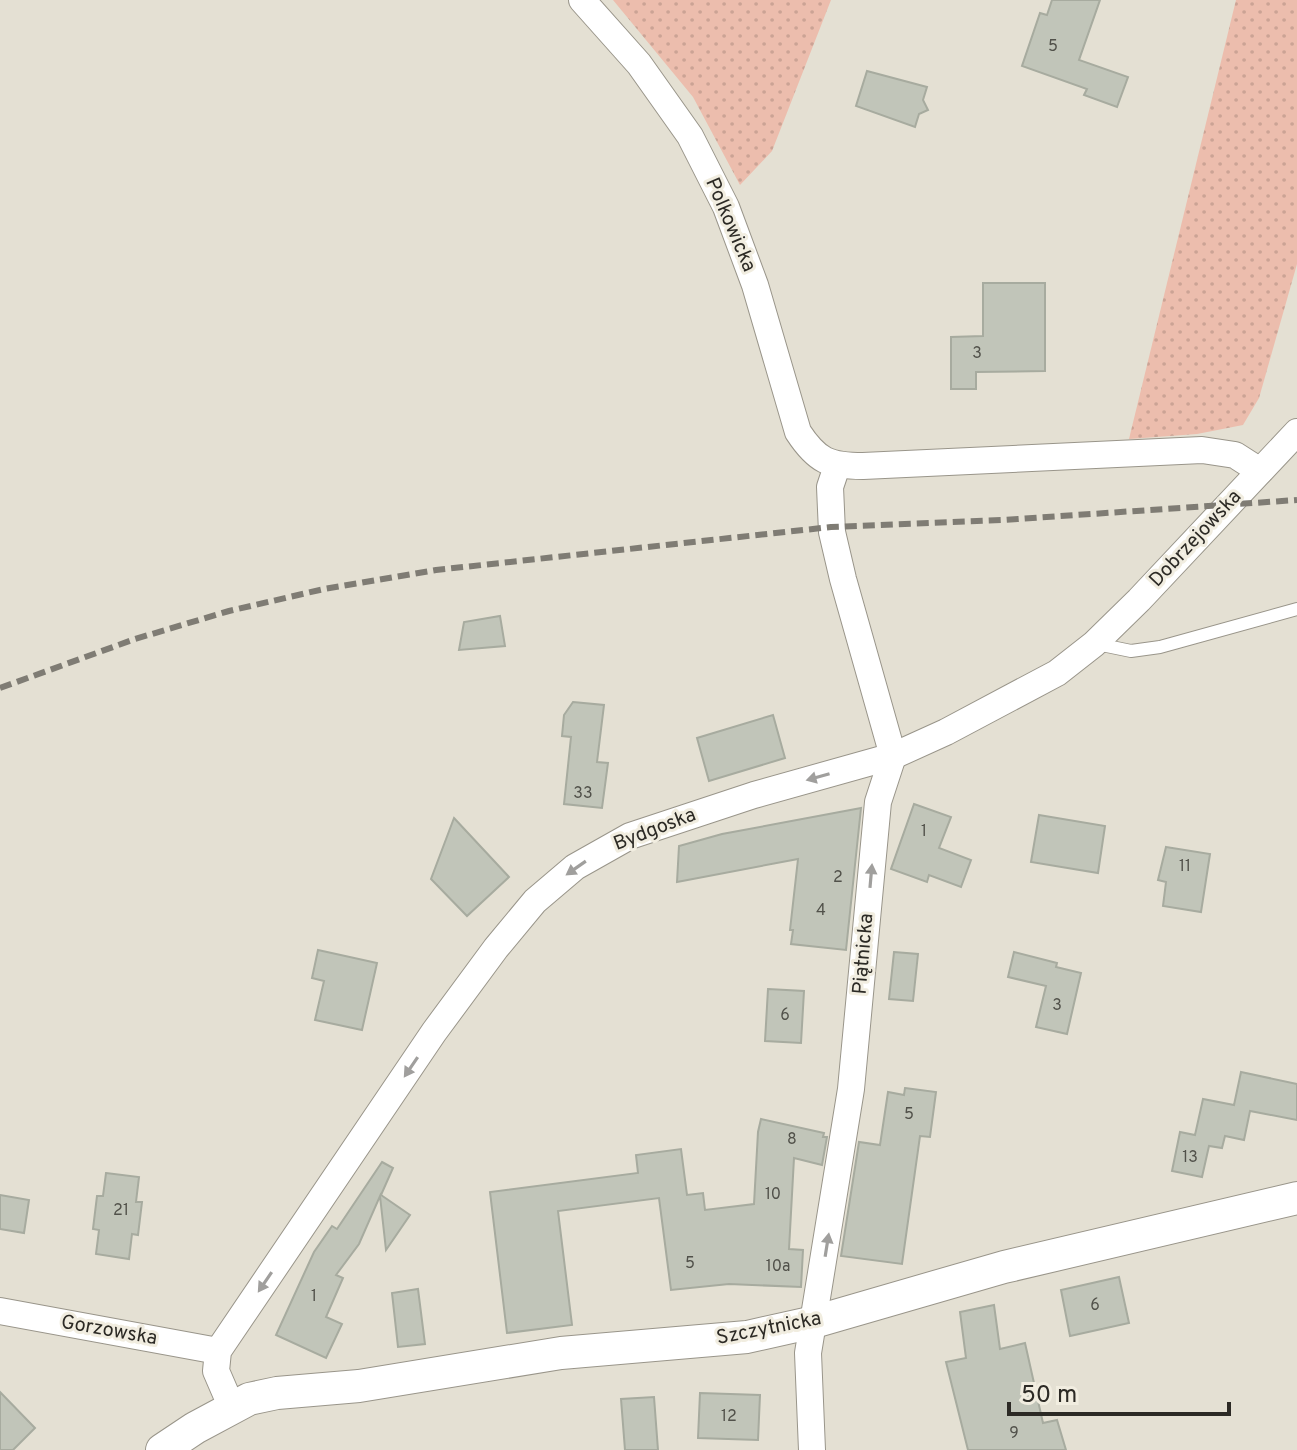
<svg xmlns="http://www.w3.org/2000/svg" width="1297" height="1450" font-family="Overpass,sans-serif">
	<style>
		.grass { fill: url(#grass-dots) }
		.building { fill: #c1c5b9; stroke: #a7ab9f; stroke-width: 2 }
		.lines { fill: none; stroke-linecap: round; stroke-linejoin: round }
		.service-casing { stroke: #99958a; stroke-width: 14 }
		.minor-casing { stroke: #99958a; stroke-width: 28 }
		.tertiary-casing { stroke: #99958a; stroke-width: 34 }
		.service { stroke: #fff; stroke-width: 12 }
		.minor { stroke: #fff; stroke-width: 26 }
		.tertiary { stroke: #fff; stroke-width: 32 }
		.rail { stroke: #7f7c74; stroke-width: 6; stroke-dasharray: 12 6; stroke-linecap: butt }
		.oneway { fill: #a09f9d }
		.labels { text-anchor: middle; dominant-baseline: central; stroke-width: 6; stroke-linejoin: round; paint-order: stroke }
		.number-label { font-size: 16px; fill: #51514a }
		.street-label { font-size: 20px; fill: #2c2a25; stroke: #f1ede0 }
	</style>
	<defs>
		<pattern id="grass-dots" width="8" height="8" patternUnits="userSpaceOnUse" patternTransform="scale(2)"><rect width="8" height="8" fill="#ecbdad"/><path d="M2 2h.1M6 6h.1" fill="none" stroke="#cba395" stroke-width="1.8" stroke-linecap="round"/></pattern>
	</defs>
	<rect width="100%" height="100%" fill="#e4e0d3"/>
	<g class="grass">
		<path d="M 613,0 L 831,0 L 772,151 L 740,185 L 693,97 Z"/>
		<path d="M 1236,0 L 1297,0 L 1297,264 L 1259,398 L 1243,425 L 1197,434 L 1129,439 Z"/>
	</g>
	<g class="building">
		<path d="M 1052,0 L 1100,0 L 1079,60 L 1128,77 L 1117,107 L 1084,95 L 1087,89 L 1022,66 L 1040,13 L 1047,15 Z"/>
		<path d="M 867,71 L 927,87 L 923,100 L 928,110 L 919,114 L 915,127 L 856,106 Z"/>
		<path d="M 983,283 L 1045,283 L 1045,371 L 976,372 L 976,389 L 951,389 L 951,337 L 983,336 Z"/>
		<path d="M 500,616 L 505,646 L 459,650 L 464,622 Z"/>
		<path d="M 573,702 L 604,705 L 597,762 L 608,763 L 602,808 L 564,804 L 571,737 L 562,736 L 564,715 Z"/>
		<path d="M 773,715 L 785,758 L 709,781 L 697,738 Z"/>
		<path d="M 914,804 L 951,817 L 939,848 L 971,860 L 961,887 L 929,875 L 927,882 L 891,869 Z"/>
		<path d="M 861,808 L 846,950 L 791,944 L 793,930 L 790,930 L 798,859 L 677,882 L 679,846 L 722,834 Z"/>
		<path d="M 1039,815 L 1105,826 L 1098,873 L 1031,862 Z"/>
		<path d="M 454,818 L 509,877 L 467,916 L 431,879 Z"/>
		<path d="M 1166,847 L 1210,854 L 1201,912 L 1163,906 L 1166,882 L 1158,880 Z"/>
		<path d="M 318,950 L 377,963 L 362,1030 L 315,1020 L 324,981 L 312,978 Z"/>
		<path d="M 894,952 L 918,954 L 913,1001 L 889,999 Z"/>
		<path d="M 1014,952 L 1057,963 L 1056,967 L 1081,973 L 1067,1034 L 1036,1027 L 1046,986 L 1008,977 Z"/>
		<path d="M 768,989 L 804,991 L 801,1043 L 765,1041 Z"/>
		<path d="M 1241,1072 L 1297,1084 L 1297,1120 L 1250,1111 L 1244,1140 L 1225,1136 L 1222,1148 L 1209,1146 L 1202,1177 L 1172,1171 L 1180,1132 L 1195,1135 L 1203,1099 L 1234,1105 Z"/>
		<path d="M 905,1088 L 936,1092 L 930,1137 L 920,1136 L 902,1264 L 841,1256 L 859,1142 L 880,1145 L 888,1092 L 904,1095 Z"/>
		<path d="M 761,1119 L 824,1133 L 823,1137 L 827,1137 L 822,1165 L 794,1158 L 789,1249 L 803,1250 L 801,1287 L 729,1284 L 671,1290 L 659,1198 L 558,1211 L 572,1325 L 507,1333 L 490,1192 L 638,1173 L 636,1155 L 681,1149 L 687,1195 L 703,1193 L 705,1210 L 754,1204 L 758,1132 Z"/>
		<path d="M 382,1162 L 393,1168 L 381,1195 L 410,1215 L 386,1250 L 380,1196 L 359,1244 L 336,1275 L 343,1278 L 326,1317 L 342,1324 L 326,1358 L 276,1335 L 314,1252 L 332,1226 L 337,1229 Z"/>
		<path d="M 106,1173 L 139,1177 L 136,1202 L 142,1202 L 138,1235 L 132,1234 L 129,1259 L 96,1254 L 99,1230 L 93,1229 L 97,1196 L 103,1196 Z"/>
		<path d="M 0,1195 L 29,1200 L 24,1233 L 0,1229 Z"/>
		<path d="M 1119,1277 L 1129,1323 L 1070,1336 L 1061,1290 Z"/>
		<path d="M 418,1289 L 425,1344 L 398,1347 L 392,1293 Z"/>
		<path d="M 994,1305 L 1000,1349 L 1025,1343 L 1043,1423 L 1057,1420 L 1066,1450 L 968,1450 L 946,1362 L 966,1358 L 960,1312 Z"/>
		<path d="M 0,1392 L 35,1428 L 13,1450 L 0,1450 Z"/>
		<path d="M 700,1393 L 760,1395 L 758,1440 L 698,1438 Z"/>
		<path d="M 654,1397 L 658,1450 L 625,1450 L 621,1399 Z"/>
	</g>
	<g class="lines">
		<defs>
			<path id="service" d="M 1097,644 L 1131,651 L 1160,647 L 1297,609"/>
			<g id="minor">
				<path d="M 582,0 L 639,64 L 690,136 L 726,207 L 755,285 L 798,432 C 817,461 829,466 863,466 L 1202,450 L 1235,455 L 1260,471"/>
				<path d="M 0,1311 L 218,1351"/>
				<path d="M 232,1408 L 216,1371 L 218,1351 L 434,1032 L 496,948 L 535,901 L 575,867 L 630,836 L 754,795 L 893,756 L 946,732 L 1057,673 L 1094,644 L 1139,600 L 1297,432"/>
				<path d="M 812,1450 L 808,1353 L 851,1089 L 878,802 L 893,756 L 843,579 L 832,532 L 830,487 L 837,466"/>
			</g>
			<path id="tertiary" d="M 162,1450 L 195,1428 L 249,1399 L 277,1393 L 359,1386 L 561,1353 L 747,1337 L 814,1322 L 1004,1267 L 1297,1198"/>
		</defs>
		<use href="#service" class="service-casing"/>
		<use href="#minor" class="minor-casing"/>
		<use href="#tertiary" class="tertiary-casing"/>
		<use href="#service" class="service"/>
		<use href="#minor" class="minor"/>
		<use href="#tertiary" class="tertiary"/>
		<path class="rail" d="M 0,688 L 135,639 L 229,611 L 324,589 L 436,570 L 831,527 L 1003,520 L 1297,500"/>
	</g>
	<defs><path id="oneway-solid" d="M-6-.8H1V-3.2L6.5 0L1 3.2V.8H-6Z" transform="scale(2)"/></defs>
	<g class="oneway">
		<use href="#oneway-solid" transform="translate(818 777) rotate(164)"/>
		<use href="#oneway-solid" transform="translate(576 868) rotate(145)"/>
		<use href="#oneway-solid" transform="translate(871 876) rotate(-85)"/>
		<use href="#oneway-solid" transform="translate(411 1067) rotate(124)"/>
		<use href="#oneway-solid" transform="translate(827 1245) rotate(-81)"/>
		<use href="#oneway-solid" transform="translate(265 1282) rotate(124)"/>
	</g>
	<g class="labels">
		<g class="number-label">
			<text x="1053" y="47">5</text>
			<text x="977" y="354">3</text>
			<text x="583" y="794">33</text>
			<text x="924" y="832">1</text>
			<text x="1185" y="867">11</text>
			<text x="838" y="878">2</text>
			<text x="821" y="911">4</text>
			<text x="1057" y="1006">3</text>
			<text x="785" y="1016">6</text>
			<text x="909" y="1115">5</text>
			<text x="792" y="1140">8</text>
			<text x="1190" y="1158">13</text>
			<text x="773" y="1195">10</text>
			<text x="121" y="1211">21</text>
			<text x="690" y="1264">5</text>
			<text x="778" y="1267">10a</text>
			<text x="314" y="1297">1</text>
			<text x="1095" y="1306">6</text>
			<text x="729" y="1417">12</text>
			<text x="1014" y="1434">9</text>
		</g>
		<g class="street-label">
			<text transform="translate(730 225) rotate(67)">Polkowicka</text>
			<text transform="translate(1196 539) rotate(-47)">Dobrzejowska</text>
			<text transform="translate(655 830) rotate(-21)">Bydgoska</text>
			<text transform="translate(864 954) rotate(-85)">Piątnicka</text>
			<text transform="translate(769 1329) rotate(-11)">Szczytnicka</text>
			<text transform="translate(109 1331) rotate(10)">Gorzowska</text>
		</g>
	</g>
	<path d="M1009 1402v12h220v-12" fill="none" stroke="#2c2a25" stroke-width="4"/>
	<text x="1021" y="1402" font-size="24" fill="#2c2a25" stroke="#f1ede0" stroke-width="6" paint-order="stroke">50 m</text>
</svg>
